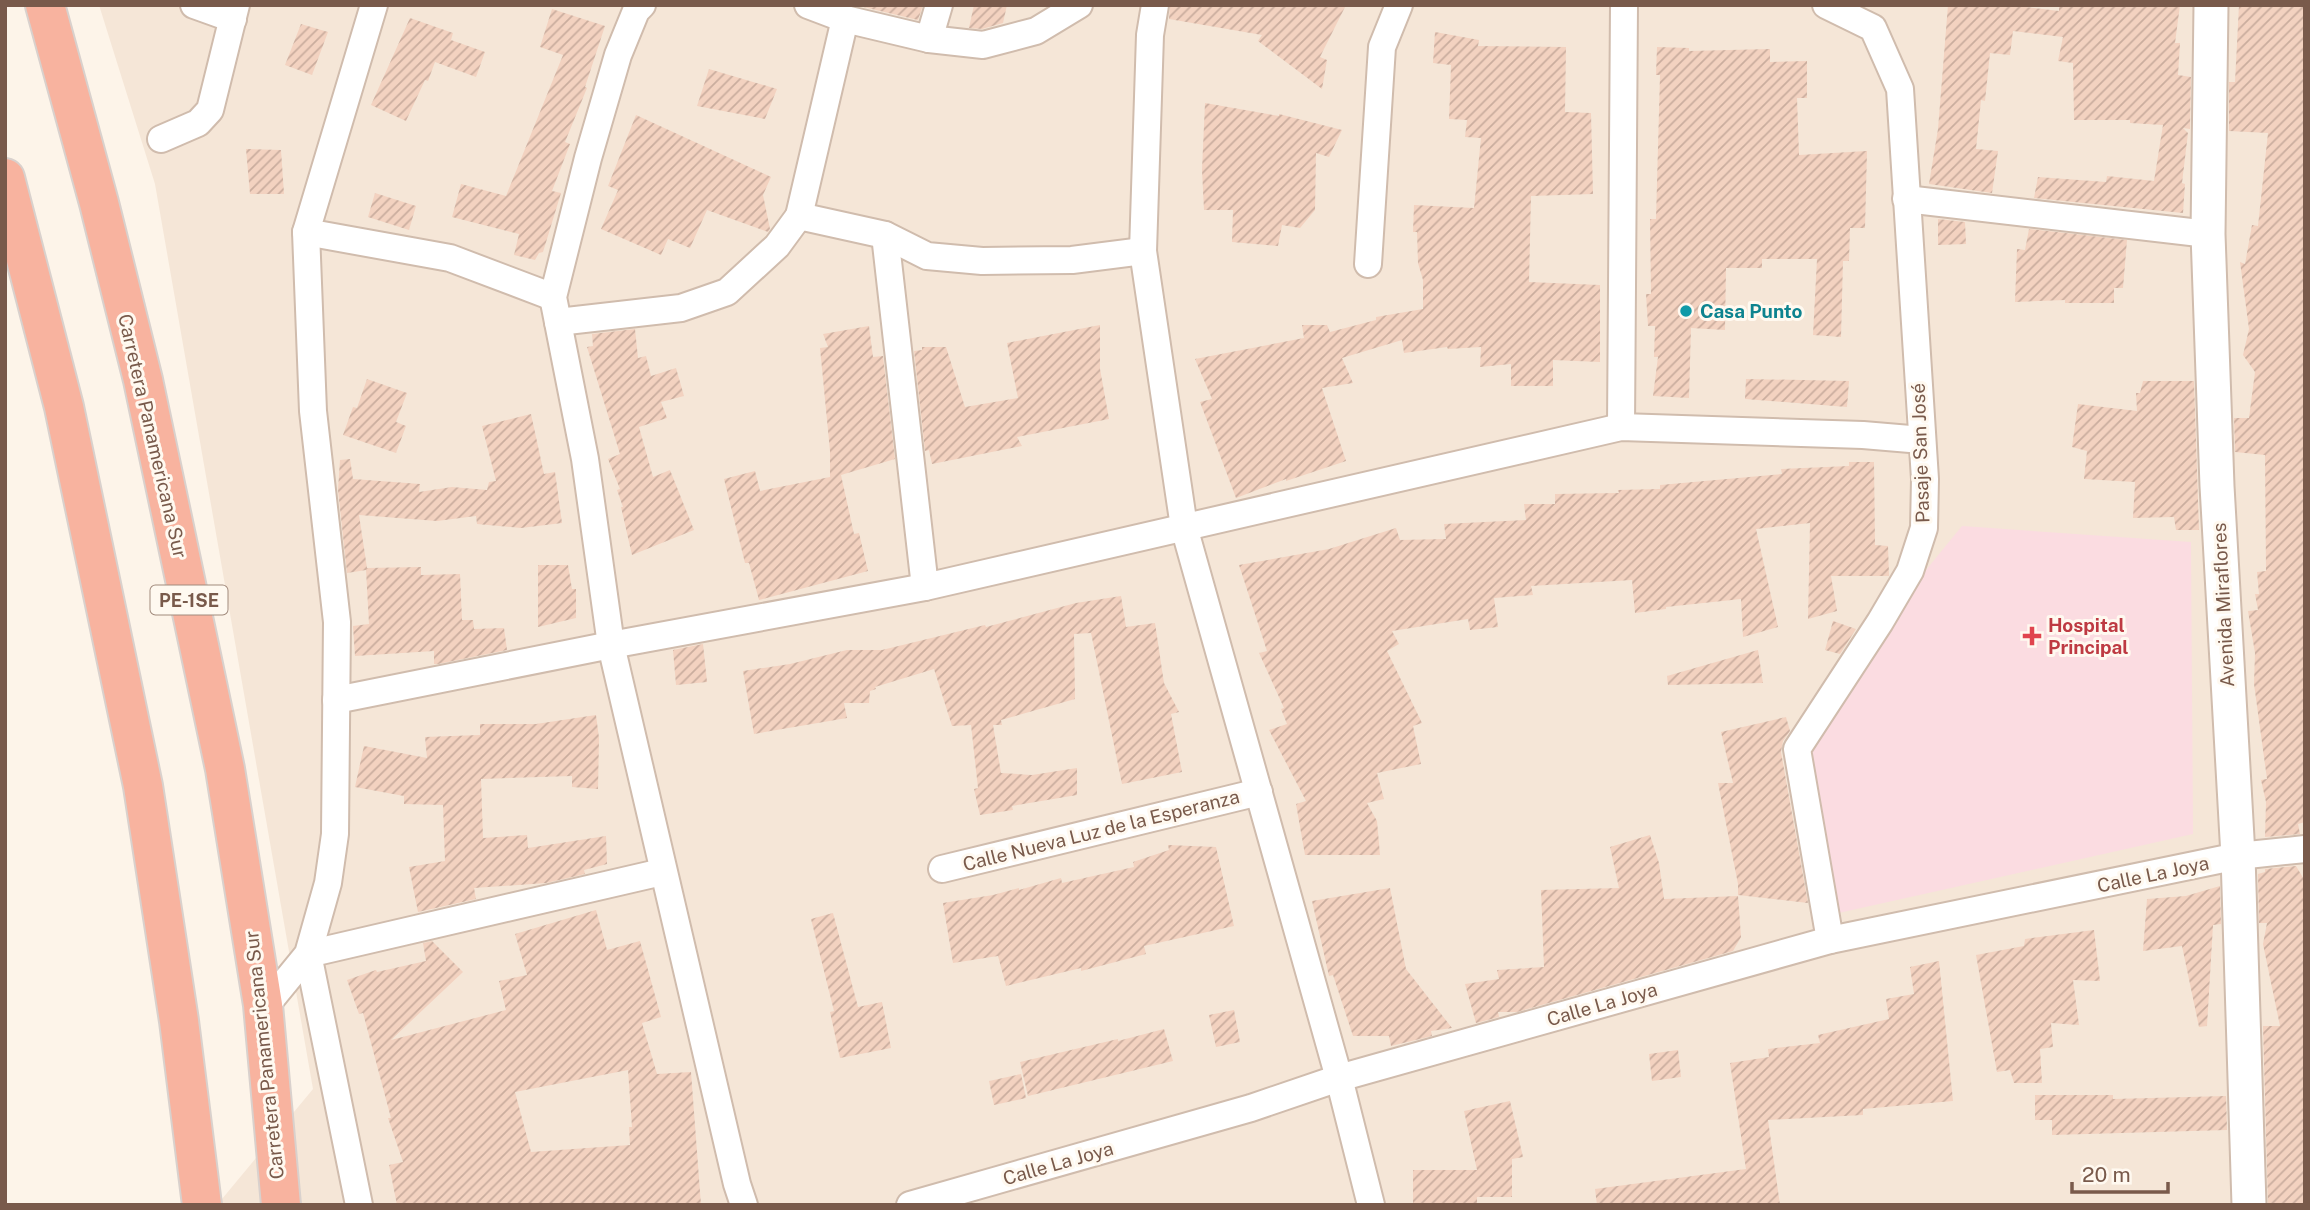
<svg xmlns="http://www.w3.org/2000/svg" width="2310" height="1210" font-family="'Public Sans',sans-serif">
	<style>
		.residential { fill: #f5e6d7 }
		.medical { fill: #fbdce1 }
		.building { fill: url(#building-hatch); fill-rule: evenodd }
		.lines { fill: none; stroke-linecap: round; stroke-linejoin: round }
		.minor-casing { stroke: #d0bcad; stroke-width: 30 }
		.tertiary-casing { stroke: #d0bcad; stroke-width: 37 }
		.motorway-casing { stroke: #d9d1cd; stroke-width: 42 }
		.minor { stroke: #fff; stroke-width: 26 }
		.tertiary { stroke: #fff; stroke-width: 33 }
		.motorway { stroke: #f8b39f; stroke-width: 38 }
		.culture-dot { fill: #0f9aa8; stroke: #fff9f0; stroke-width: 2.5 }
		.health-dot { fill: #e0444e; stroke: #fff9f0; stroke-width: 2.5 }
		.labels { text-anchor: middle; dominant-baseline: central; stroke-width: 6; stroke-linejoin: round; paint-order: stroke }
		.shield { fill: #fff9f0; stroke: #a18a7c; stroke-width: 2 }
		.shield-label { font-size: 18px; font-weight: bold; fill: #795a4b }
		.culture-label { font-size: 19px; font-weight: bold; fill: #0d838f; stroke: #fff9f0; text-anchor: start }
		.street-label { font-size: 19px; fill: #795a4b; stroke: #fff9f0 }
		.health-label { font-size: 19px; font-weight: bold; fill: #be3a42; stroke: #fff9f0; text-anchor: start }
	</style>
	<defs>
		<pattern id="building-hatch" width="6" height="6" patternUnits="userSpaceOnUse" patternTransform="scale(1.75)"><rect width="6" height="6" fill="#f3d2c0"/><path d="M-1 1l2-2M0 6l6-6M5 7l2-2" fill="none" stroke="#caad9e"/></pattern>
	</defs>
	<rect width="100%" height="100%" fill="#fdf4e9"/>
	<path class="residential" d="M 99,5 L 2305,5 L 2305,1205 L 217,1205 L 313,1089 L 155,184 Z"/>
	<path class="medical" d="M 1962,526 L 2191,542 L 2193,834 L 1834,914 L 1795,730 Z"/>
	<g class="building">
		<path d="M 855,5 L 923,5 L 918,20 Z"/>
		<path d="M 974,5 L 1007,5 L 1003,23 L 982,29 L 969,28 Z"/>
		<path d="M 1170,5 L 1346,5 L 1320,57 L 1327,60 L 1322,89 L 1258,41 L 1262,35 L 1169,19 Z"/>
		<path d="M 1948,5 L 2011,5 L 2059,11 L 2059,5 L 2180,5 L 2175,43 L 2180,43 L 2178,75 L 2191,77 L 2190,129 L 2183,128 L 2188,133 L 2182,183 L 2185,184 L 2183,213 L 2034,198 L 2038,177 L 2106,182 L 2107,176 L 2154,181 L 2163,125 L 2130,123 L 2130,120 L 2074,120 L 2073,63 L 2058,61 L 2063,37 L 2013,31 L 2010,55 L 1990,53 L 1985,101 L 1981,100 L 1976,149 L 1998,151 L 1992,193 L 1929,184 L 1938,129 Z"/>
		<path d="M 2239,5 L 2305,5 L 2305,822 L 2298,824 L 2300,834 L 2265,837 L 2266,802 L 2261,780 L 2267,779 L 2254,684 L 2255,653 L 2248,611 L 2258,610 L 2255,594 L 2259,594 L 2257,572 L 2266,571 L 2265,455 L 2235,452 L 2234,418 L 2249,418 L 2255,372 L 2243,355 L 2249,329 L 2240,262 L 2245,264 L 2252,225 L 2258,226 L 2268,133 L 2229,131 L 2229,82 L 2235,82 Z"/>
		<path d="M 552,9 L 605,26 L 585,87 L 587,88 L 565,142 L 570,144 L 552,191 L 561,193 L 543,252 L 539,253 L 535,260 L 514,255 L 519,234 L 452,217 L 461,184 L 506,196 L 563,55 L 540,47 Z"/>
		<path d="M 410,18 L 453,33 L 451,40 L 485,52 L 476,77 L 435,62 L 428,81 L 425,80 L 406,121 L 371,105 Z"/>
		<path d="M 301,24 L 328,32 L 312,75 L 285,65 Z"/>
		<path d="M 1435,32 L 1479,40 L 1478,46 L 1566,47 L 1565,112 L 1591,113 L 1593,194 L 1531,196 L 1529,282 L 1600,285 L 1600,362 L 1553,360 L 1553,386 L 1511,386 L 1511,364 L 1480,367 L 1481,347 L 1448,349 L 1447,347 L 1404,353 L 1402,340 L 1342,358 L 1353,383 L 1322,388 L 1346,461 L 1286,481 L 1286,479 L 1236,498 L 1200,402 L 1212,399 L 1195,359 L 1304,338 L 1302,325 L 1327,325 L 1330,332 L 1376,320 L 1376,317 L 1423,309 L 1423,280 L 1418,263 L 1417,232 L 1413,232 L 1414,205 L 1474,208 L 1481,138 L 1465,137 L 1467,120 L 1449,119 L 1451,65 L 1433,63 Z"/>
		<path d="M 1657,47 L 1689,48 L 1689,51 L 1770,49 L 1770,62 L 1807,61 L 1807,98 L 1797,98 L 1799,155 L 1867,151 L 1865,228 L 1850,228 L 1849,261 L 1843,261 L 1841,337 L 1813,335 L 1817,259 L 1762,259 L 1762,268 L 1726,268 L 1725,330 L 1691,328 L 1689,398 L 1653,396 L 1658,357 L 1654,357 L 1655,326 L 1648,326 L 1646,294 L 1651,294 L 1650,219 L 1656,219 L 1660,75 L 1656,75 Z"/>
		<path d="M 709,69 L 777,89 L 765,119 L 697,106 Z"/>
		<path d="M 1205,103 L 1279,116 L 1279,114 L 1342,130 L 1329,157 L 1316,153 L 1315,210 L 1300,228 L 1282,225 L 1278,246 L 1232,242 L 1233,210 L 1204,210 L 1202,170 Z"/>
		<path d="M 636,115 L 771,177 L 763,195 L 770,229 L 768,232 L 707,210 L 690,248 L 668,239 L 661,255 L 601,229 L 618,190 L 608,186 Z"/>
		<path d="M 246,149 L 281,150 L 284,194 L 250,194 Z"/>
		<path d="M 375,193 L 416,206 L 409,230 L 368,217 Z"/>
		<path d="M 1938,219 L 1965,222 L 1966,244 L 1938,245 Z"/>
		<path d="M 2029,229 L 2127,240 L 2123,288 L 2114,288 L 2114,303 L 2065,303 L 2065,300 L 2015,302 L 2017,249 L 2025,250 Z"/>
		<path d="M 1100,325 L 1100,369 L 1109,419 L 1017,437 L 1022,446 L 932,464 L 929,450 L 925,451 L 914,351 L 922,350 L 922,347 L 946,347 L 965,407 L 1018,398 L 1007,343 Z"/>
		<path d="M 869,326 L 873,357 L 883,356 L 895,459 L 841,475 L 854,534 L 859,533 L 868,571 L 759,600 L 749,563 L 745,563 L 724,479 L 755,471 L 760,491 L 830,477 L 830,451 L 820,348 L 828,347 L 823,334 Z"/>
		<path d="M 635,329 L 638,358 L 646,356 L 651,376 L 676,368 L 684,396 L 661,402 L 667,418 L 639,427 L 653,477 L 670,470 L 694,530 L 632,555 L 621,507 L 623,507 L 617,490 L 620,489 L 608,459 L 620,454 L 587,347 L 593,346 L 592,334 Z"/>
		<path d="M 367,379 L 407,393 L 396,422 L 406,426 L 396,453 L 343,435 L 353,407 L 357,408 Z"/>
		<path d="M 1746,379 L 1849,381 L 1847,407 L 1745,399 Z"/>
		<path d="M 2143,381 L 2194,381 L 2199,530 L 2176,530 L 2174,517 L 2133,518 L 2135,482 L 2084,479 L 2087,451 L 2072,447 L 2078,404 L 2137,411 L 2136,393 L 2140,393 Z"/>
		<path d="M 531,414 L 544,474 L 555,472 L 562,523 L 521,528 L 477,524 L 476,516 L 437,521 L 359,515 L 367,568 L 421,567 L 421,575 L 460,574 L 462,620 L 473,620 L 474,629 L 504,628 L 507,650 L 438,664 L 434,664 L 434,651 L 355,656 L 353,626 L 369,624 L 366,570 L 347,573 L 338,490 L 340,460 L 350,459 L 353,479 L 420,484 L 419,492 L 452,487 L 487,490 L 489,482 L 496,481 L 482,426 Z"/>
		<path d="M 1849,462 L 1874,462 L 1875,545 L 1888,546 L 1889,576 L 1831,576 L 1837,611 L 1808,619 L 1810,523 L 1756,529 L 1778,627 L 1743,637 L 1741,599 L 1666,607 L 1666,609 L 1635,613 L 1632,580 L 1531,586 L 1533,595 L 1494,598 L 1498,627 L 1470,630 L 1468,619 L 1392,631 L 1399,644 L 1387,651 L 1422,723 L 1413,726 L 1421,764 L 1377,773 L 1384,799 L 1367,803 L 1377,821 L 1380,855 L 1305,855 L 1296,804 L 1306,801 L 1269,730 L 1287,724 L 1281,709 L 1284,708 L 1259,653 L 1267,651 L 1239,565 L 1329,549 L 1396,528 L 1400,540 L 1446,539 L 1444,524 L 1526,520 L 1524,504 L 1555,504 L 1555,494 L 1619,493 L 1618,490 L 1660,489 L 1660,485 L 1782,474 L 1781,469 L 1849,466 Z"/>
		<path d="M 538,565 L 568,565 L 572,589 L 576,589 L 576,618 L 538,627 Z"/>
		<path d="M 1121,596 L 1126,627 L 1155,623 L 1164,683 L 1179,712 L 1171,714 L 1182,772 L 1122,784 L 1091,633 L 1074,634 L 1075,699 L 1001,720 L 1002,725 L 993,725 L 1001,773 L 1032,775 L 1077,768 L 1077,795 L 1012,806 L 1013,810 L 980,815 L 974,789 L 978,788 L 971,725 L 952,726 L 934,669 L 875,687 L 876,689 L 870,691 L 869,703 L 844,703 L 847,718 L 754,734 L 743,671 L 790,664 L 847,650 L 882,650 L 985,625 L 986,627 L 1076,603 Z"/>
		<path d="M 1833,621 L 1856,629 L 1840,654 L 1825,650 Z"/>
		<path d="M 703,644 L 707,682 L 676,685 L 673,650 Z"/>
		<path d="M 1758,650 L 1763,683 L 1668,685 L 1667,676 Z"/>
		<path d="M 596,715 L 599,738 L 598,789 L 572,787 L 572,776 L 481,779 L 483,838 L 527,835 L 528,848 L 606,836 L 607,864 L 584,870 L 585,874 L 546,883 L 474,888 L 476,899 L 418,912 L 409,867 L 445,861 L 443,805 L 404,804 L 404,796 L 355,787 L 364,746 L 427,758 L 425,737 L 480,735 L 480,724 L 536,724 Z"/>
		<path d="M 1786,717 L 1790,731 L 1783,741 L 1781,752 L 1808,903 L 1738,895 L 1738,884 L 1718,783 L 1733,783 L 1721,732 Z"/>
		<path d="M 1650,835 L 1659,863 L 1664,899 L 1738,896 L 1741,937 L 1733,951 L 1517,1012 L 1498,1012 L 1499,1017 L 1476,1023 L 1465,984 L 1499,979 L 1497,970 L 1544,967 L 1541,890 L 1619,888 L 1610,847 Z"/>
		<path d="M 1168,845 L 1216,847 L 1234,926 L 1144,946 L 1146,954 L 1081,971 L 1081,968 L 1006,986 L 998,956 L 953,963 L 943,903 L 993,895 L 1019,888 L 1019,890 L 1061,878 L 1062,883 L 1134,867 L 1133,862 L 1169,850 Z"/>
		<path d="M 2296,866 L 2305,881 L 2305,1205 L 2268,1205 L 2263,1026 L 2280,1026 L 2263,944 L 2267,923 L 2259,923 L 2258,874 L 2265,872 L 2265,869 Z"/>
		<path d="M 2220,886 L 2221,924 L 2213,925 L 2207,1026 L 2199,1027 L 2182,946 L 2143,951 L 2147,899 L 2186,896 Z"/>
		<path d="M 1390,888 L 1406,969 L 1452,1028 L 1431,1031 L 1432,1036 L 1391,1046 L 1389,1036 L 1353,1036 L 1333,975 L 1329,976 L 1312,901 Z"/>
		<path d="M 596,910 L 607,950 L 640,941 L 661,1017 L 642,1023 L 657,1074 L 691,1072 L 701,1205 L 397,1205 L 389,1165 L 403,1162 L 388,1118 L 391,1118 L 363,1013 L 359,1014 L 347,980 L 376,970 L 377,972 L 426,961 L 423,943 L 432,941 L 463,972 L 391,1040 L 506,1010 L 499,981 L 527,975 L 515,934 ZM 628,1070 L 632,1127 L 629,1127 L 630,1145 L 531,1152 L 515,1092 Z"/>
		<path d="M 833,913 L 858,1007 L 882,1002 L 891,1048 L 840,1058 L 830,1012 L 834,1011 L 811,919 Z"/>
		<path d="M 2094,930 L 2100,981 L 2073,980 L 2079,1025 L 2051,1023 L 2053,1047 L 2040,1049 L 2042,1083 L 2014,1083 L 2010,1070 L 1997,1072 L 1976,955 L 2024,946 L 2025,939 Z"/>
		<path d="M 1939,961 L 1953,1101 L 1863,1109 L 1863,1115 L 1768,1120 L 1780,1205 L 1597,1205 L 1595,1189 L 1746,1169 L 1730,1063 L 1769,1057 L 1768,1049 L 1820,1043 L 1818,1035 L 1889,1019 L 1886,999 L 1914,994 L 1910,967 Z"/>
		<path d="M 1234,1010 L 1240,1042 L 1216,1047 L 1209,1015 Z"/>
		<path d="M 1164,1029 L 1173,1061 L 1028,1096 L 1020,1062 L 1118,1039 L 1118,1041 Z"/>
		<path d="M 1678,1050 L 1681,1077 L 1652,1081 L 1649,1054 Z"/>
		<path d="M 1021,1074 L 1026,1098 L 994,1105 L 989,1081 Z"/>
		<path d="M 2035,1095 L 2113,1095 L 2113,1099 L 2226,1096 L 2227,1130 L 2052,1135 L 2052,1120 L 2035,1120 Z"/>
		<path d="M 1510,1101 L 1523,1157 L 1512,1159 L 1512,1197 L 1477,1197 L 1477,1205 L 1413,1205 L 1413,1170 L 1477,1170 L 1464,1111 Z"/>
	</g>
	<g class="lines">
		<defs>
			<g id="minor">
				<path d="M 194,5 L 233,19"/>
				<path d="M 374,5 L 306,232 L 450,258 L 553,297"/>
				<path d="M 642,5 L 636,11 L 618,55 L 588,158 L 553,297 L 585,459 L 611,645 L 737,1184 L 744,1205"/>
				<path d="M 808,5 L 845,19 L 929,39 L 983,45 L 1036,31 L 1079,5"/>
				<path d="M 1155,5 L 1150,35 L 1143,251 L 1184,527 L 1339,1078 L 1371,1205"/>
				<path d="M 1826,5 L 1873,28 L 1900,89 L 1925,479 L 1924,528 L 1910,571 L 1880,622 L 1797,749 L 1830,940"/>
				<path d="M 929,39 L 939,5"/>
				<path d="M 161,139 L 198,123 L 210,110 L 236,5"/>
				<path d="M 1906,199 L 2208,234"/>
				<path d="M 799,216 L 845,19"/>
				<path d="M 885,235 L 925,587"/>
				<path d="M 1368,264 L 1382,47 L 1399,5"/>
				<path d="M 558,322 L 681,308 L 727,292 L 777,246 L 799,216 L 885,235 L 927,256 L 982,261 L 1072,260 L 1143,251"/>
				<path d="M 1621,427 L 1624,5"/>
				<path d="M 336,700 L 611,645 L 925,587 L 1621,427 L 1863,435 L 1922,440"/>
				<path d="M 942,869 L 1259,792"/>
				<path d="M 263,1009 L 308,954 L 328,883 L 335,834 L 337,622 L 313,411 L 306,232"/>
				<path d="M 359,1205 L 308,954 L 662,872"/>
				<path d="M 910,1205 L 1251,1108 L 1339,1078 L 1830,940 L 2238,856 L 2305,849"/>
			</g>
			<path id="tertiary" d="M 2211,5 L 2208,234 L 2217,486 L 2238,856 L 2249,1205"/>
			<g id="motorway">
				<path d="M 45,5 L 99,203 L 143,380 L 225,769 L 263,1005 L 281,1205"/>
				<path d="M 5,178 L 64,407 L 143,786 L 179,1021 L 202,1205"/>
			</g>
		</defs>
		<use href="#minor" class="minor-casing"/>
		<use href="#tertiary" class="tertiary-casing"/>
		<use href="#motorway" class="motorway-casing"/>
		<use href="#minor" class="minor"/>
		<use href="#tertiary" class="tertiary"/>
		<use href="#motorway" class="motorway"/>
	</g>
	<circle class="culture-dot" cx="1686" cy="311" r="7"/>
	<path class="health-dot" d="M2028.5 625.5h7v7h7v7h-7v7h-7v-7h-7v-7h7z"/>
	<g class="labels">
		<rect class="shield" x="150.5" y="585.5" width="77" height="29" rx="5"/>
		<g class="shield-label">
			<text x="189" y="600">PE-1SE</text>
		</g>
		<g class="culture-label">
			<text x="1700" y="311">Casa Punto</text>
		</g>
		<g class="street-label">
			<text transform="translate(153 436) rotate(77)">Carretera Panamericana Sur</text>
			<text transform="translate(1920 453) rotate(-92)">Pasaje San José</text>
			<text transform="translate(2223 605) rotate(-93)">Avenida Miraflores</text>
			<text transform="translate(1101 830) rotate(-14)">Calle Nueva Luz de la Esperanza</text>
			<text transform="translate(2153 874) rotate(-12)">Calle La Joya</text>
			<text transform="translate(1602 1004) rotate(-16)">Calle La Joya</text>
			<text transform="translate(264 1055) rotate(-96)">Carretera Panamericana Sur</text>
			<text transform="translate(1058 1163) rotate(-16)">Calle La Joya</text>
		</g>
		<g class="health-label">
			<text x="2048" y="625">Hospital<tspan x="2048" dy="22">Principal</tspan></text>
		</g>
	</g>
	<rect width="2310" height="1210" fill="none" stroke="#795a4b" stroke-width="14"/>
	<path d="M2072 1182v10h96v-10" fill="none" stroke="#795a4b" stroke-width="3.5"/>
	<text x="2082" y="1182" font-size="21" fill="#795a4b" stroke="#fff9f0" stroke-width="5" paint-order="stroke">20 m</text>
</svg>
